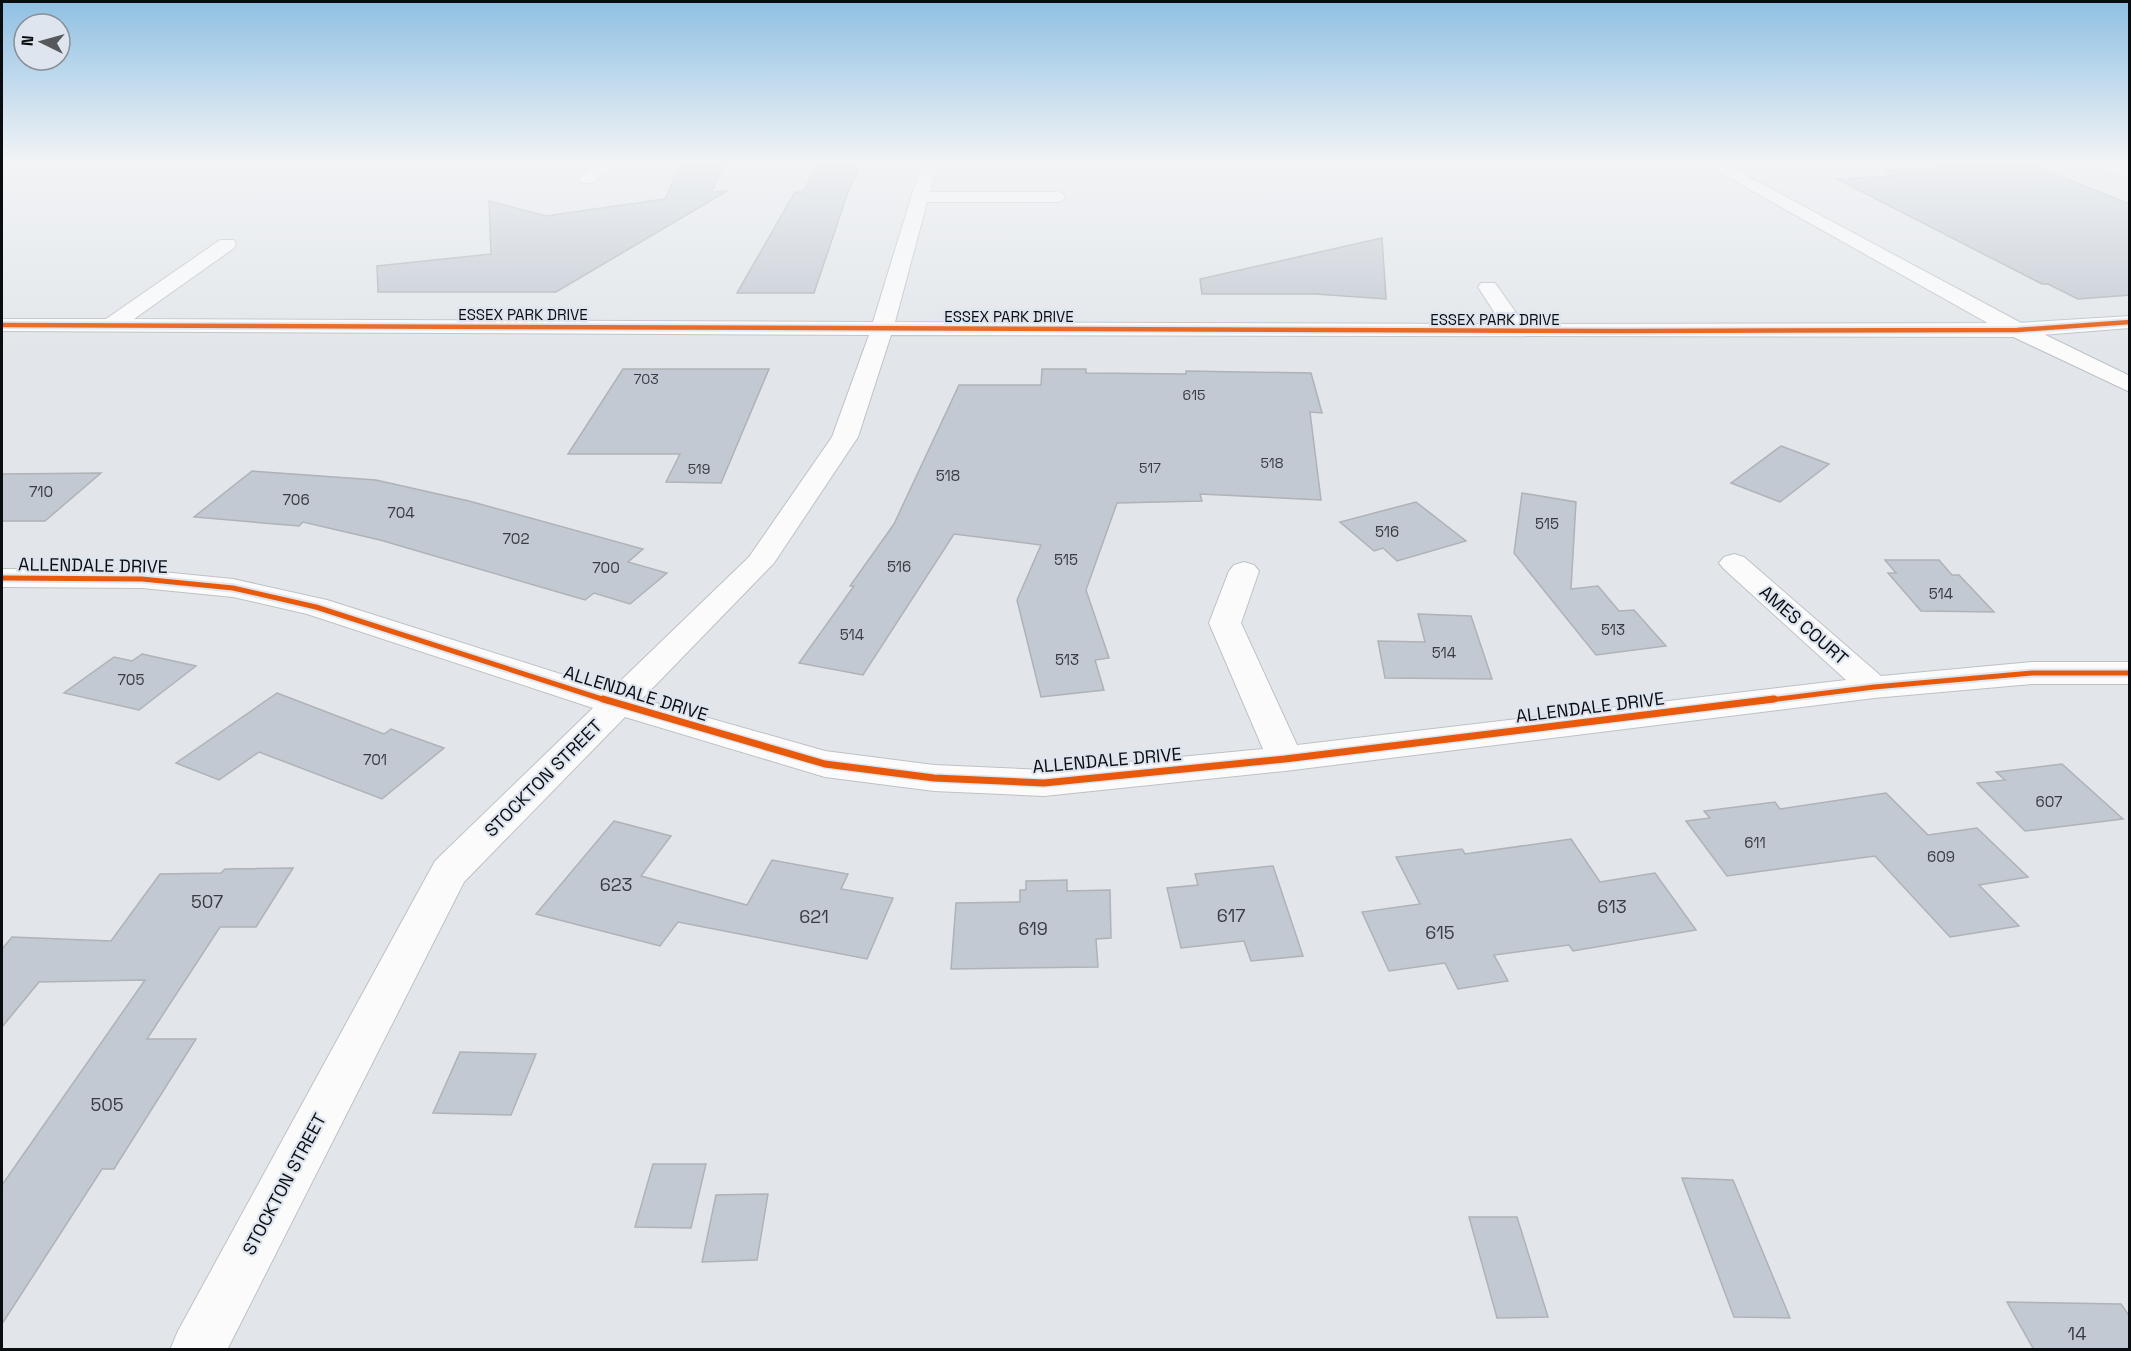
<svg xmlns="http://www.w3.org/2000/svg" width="2131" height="1351" font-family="'Space Grotesk',sans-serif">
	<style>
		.building { fill: #c2c9d2; stroke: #afb2b6; stroke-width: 1.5 }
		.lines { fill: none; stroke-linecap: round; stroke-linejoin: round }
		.street-casing { stroke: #bec1c4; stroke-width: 2 }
		.secondary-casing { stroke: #bec1c4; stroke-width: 2 }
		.street { fill: #fbfbfc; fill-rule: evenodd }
		.secondary { fill: #fbfbfc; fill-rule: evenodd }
		.cycleway-far2-casing { stroke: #dee5ee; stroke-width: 8 }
		.cycleway-far1-casing { stroke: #dee5ee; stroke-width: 9 }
		.cycleway-casing { stroke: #dee5ee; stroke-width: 10 }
		.cycleway-far2 { stroke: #e8590c; stroke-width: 4.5 }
		.cycleway-far1 { stroke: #e8590c; stroke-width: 5 }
		.cycleway { stroke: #e8590c; stroke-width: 7 }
		.labels { text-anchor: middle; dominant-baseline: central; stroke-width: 4.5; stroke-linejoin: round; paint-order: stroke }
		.far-number-label { font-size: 14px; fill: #383c40 }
		.far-street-label { font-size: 15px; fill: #0a0d10; stroke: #dee5ee }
		.number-label { font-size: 15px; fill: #383c40 }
		.street-label { font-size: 18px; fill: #0a0d10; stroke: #dee5ee }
		.near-number-label { font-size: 18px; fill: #383c40 }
	</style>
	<rect width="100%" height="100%" fill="#e2e6ea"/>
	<g class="building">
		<path d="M 681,162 L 724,162 L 712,192 L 727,191 L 556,292 L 378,292 L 377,266 L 491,254 L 489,201 L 546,216 L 665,199 Z"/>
		<path d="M 2024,162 L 2130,204 L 2130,295 L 2078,299 L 2048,284 L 2042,284 L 1837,179 L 1896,176 L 1884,171 Z"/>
		<path d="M 816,167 L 860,167 L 848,192 L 814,293 L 737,293 L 795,192 L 803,192 Z"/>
		<path d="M 1382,238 L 1386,299 L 1315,294 L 1202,294 L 1200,279 Z"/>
		<path d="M 623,369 L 769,369 L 721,483 L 666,482 L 680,454 L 568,454 Z"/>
		<path d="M 1042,369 L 1086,369 L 1086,373 L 1186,374 L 1186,371 L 1311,373 L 1322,413 L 1310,412 L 1321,500 L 1200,494 L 1202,501 L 1117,503 L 1086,590 L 1109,658 L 1095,660 L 1104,690 L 1041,697 L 1017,600 L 1041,545 L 954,534 L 863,675 L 799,663 L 854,586 L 850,586 L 894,524 L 959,385 L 1041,385 Z"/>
		<path d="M 1781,446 L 1829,464 L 1780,502 L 1731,483 Z"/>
		<path d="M 252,471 L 376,480 L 469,501 L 643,549 L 628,562 L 667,573 L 630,604 L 594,593 L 585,600 L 380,540 L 303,522 L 299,526 L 194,517 Z"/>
		<path d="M 101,473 L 45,521 L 2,521 L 2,474 Z"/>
		<path d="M 1522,493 L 1576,502 L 1571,589 L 1598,586 L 1619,611 L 1634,610 L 1666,646 L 1596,655 L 1514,553 Z"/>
		<path d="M 1416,502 L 1466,541 L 1397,561 L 1383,548 L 1374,551 L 1340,522 Z"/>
		<path d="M 1885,560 L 1939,560 L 1952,575 L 1959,575 L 1994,612 L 1921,611 L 1888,573 L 1896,573 Z"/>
		<path d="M 1418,614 L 1471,616 L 1492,679 L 1385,678 L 1378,641 L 1425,642 Z"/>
		<path d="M 142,654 L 196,666 L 139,710 L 64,693 L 114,657 L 132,661 Z"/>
		<path d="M 277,693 L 384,734 L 391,729 L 444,748 L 382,799 L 259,752 L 219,780 L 176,763 Z"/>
		<path d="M 2062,764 L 2123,819 L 2025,831 L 1977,783 L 2005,780 L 1996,772 Z"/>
		<path d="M 1886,793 L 1928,835 L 1977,828 L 2028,877 L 1979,885 L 2019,926 L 1950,937 L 1875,856 L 1727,876 L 1686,821 L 1710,818 L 1704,811 L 1775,802 L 1780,809 Z"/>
		<path d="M 614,821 L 671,836 L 641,876 L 747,905 L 772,860 L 848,874 L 841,889 L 893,898 L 867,959 L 678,922 L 660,946 L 536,914 Z"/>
		<path d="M 1571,839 L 1600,882 L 1655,873 L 1696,930 L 1573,951 L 1569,945 L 1494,955 L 1508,981 L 1458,989 L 1445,963 L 1389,971 L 1362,912 L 1420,904 L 1396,857 L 1462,849 L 1465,854 Z"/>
		<path d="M 1273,866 L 1303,956 L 1251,961 L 1244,941 L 1181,948 L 1167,888 L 1198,885 L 1195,874 Z"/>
		<path d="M 293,868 L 256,927 L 220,927 L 147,1039 L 196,1039 L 114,1169 L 102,1169 L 2,1324 L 2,1185 L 145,980 L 39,982 L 2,1027 L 2,949 L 12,937 L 111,941 L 160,874 L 221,873 L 225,869 Z"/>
		<path d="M 1067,880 L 1067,891 L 1110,890 L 1111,938 L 1096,939 L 1098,967 L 951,969 L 956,903 L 1020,902 L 1020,890 L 1026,890 L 1026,881 Z"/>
		<path d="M 460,1052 L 536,1054 L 511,1115 L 433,1113 Z"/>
		<path d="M 653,1164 L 706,1164 L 691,1228 L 635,1227 Z"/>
		<path d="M 1682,1178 L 1733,1180 L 1790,1318 L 1734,1317 Z"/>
		<path d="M 768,1194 L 757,1260 L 702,1262 L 716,1195 Z"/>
		<path d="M 1469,1217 L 1517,1217 L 1548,1317 L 1497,1318 Z"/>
		<path d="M 2007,1302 L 2121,1304 L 2130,1317 L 2130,1350 L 2034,1350 Z"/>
	</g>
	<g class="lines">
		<defs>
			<g id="street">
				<path d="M 598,162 L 616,162 L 593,183 L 581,183 L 579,179 Z"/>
				<path d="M 922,162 L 938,162 L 930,192 L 1056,192 L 1062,193 L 1065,197 L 1062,201 L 1056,202 L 927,202 L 895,322 L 1502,324 L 1478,287 L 1481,283 L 1495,283 L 1524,324 L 2017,323 L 2130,316 L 2130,328 L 2017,337 L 891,335 L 858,437 L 774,563 L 642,699 L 825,751 L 934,765 L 1044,770 L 1263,749 L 1209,623 L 1229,571 L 1234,565 L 1244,562 L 1254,565 L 1259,571 L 1241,623 L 1297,745 L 1846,680 L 1724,569 L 1719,563 L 1724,557 L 1734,554 L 1744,557 L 1881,676 L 2032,662 L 2130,662 L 2130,684 L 2032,684 L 1874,698 L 1285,771 L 1044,796 L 934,791 L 825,777 L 625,717 L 464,882 L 227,1350 L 170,1350 L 178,1331 L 435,861 L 593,708 L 307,614 L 233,597 L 142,588 L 2,587 L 2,569 L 142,570 L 233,579 L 327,600 L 611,690 L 749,557 L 832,437 L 869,335 L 2,331 L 2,319 L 106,319 L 220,240 L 234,240 L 236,244 L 234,248 L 134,319 L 873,322 Z"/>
				<path d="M 2091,162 L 2114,162 L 2130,168 L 2130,179 L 2093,165 Z"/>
			</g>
			<path id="secondary" d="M 1701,162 L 1721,162 L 2025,325 L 2130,376 L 2130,392 L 2009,335 Z"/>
		</defs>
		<use href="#street" class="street-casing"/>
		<use href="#secondary" class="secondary-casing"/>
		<use href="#street" class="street"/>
		<use href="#secondary" class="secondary"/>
		<defs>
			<path id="cycleway-far2" d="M 2,325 L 1620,331 L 2017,330 L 2130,322"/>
			<g id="cycleway-far1">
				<path d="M 2,578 L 142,579 L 233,588 L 316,607 L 608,701"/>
				<path d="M 1762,701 L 1874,687 L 2032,673 L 2130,673"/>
			</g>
			<path id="cycleway" d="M 603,699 L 825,764 L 934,778 L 1044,783 L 1285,759 L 1774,699"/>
		</defs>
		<use href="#cycleway-far2" class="cycleway-far2-casing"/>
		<use href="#cycleway-far1" class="cycleway-far1-casing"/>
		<use href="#cycleway" class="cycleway-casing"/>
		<use href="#cycleway-far2" class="cycleway-far2"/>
		<use href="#cycleway-far1" class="cycleway-far1"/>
		<use href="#cycleway" class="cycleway"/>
	</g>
	<linearGradient id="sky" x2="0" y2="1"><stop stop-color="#8fc0e3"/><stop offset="0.46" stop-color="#f2f4f6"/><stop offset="1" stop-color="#f2f4f6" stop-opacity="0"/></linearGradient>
	<rect width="2131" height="351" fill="url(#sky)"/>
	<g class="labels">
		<g class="far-number-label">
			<text x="646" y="379">703</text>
			<text x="1194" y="395">615</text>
			<text x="1272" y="463">518</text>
			<text x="1150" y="468">517</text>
			<text x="699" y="469">519</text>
		</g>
		<g class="far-street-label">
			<text x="523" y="314">ESSEX PARK DRIVE</text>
			<text x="1009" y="316">ESSEX PARK DRIVE</text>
			<text x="1495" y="319">ESSEX PARK DRIVE</text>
		</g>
		<g class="number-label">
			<text x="948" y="475">518</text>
			<text x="41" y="491">710</text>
			<text x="296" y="499">706</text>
			<text x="401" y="512">704</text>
			<text x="1547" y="523">515</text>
			<text x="1387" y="531">516</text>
			<text x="516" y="538">702</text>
			<text x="1066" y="559">515</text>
			<text x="899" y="566">516</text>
			<text x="606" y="567">700</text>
			<text x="1941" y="593">514</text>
			<text x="1613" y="629">513</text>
			<text x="852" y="634">514</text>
			<text x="1444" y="652">514</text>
			<text x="1067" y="659">513</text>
			<text x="131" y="679">705</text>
			<text x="375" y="759">701</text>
			<text x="2049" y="801">607</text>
			<text x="1755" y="842">611</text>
			<text x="1941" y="856">609</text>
		</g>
		<g class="street-label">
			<text transform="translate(93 565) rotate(1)">ALLENDALE DRIVE</text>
			<text transform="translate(1804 625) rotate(41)">AMES COURT</text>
			<text transform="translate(636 693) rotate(17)">ALLENDALE DRIVE</text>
			<text transform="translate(1590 707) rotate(-7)">ALLENDALE DRIVE</text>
			<text transform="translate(1107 760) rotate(-5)">ALLENDALE DRIVE</text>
			<text transform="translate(543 778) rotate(-45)">STOCKTON STREET</text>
			<text transform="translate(284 1184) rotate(-62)">STOCKTON STREET</text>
		</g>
		<g class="near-number-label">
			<text x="616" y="884">623</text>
			<text x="207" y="901">507</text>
			<text x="1612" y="906">613</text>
			<text x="1231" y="915">617</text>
			<text x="814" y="916">621</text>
			<text x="1033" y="928">619</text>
			<text x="1440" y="932">615</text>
			<text x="107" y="1104">505</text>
			<text x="2077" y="1333">14</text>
		</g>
	</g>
	<rect width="2131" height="1351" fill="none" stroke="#0a0d10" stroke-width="6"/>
	<g transform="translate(42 42) rotate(275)"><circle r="28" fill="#dee5ee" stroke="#898f95" stroke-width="1.5"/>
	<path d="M0-4.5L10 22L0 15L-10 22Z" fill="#56595c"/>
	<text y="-9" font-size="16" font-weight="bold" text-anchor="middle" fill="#0a0d10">N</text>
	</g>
</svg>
